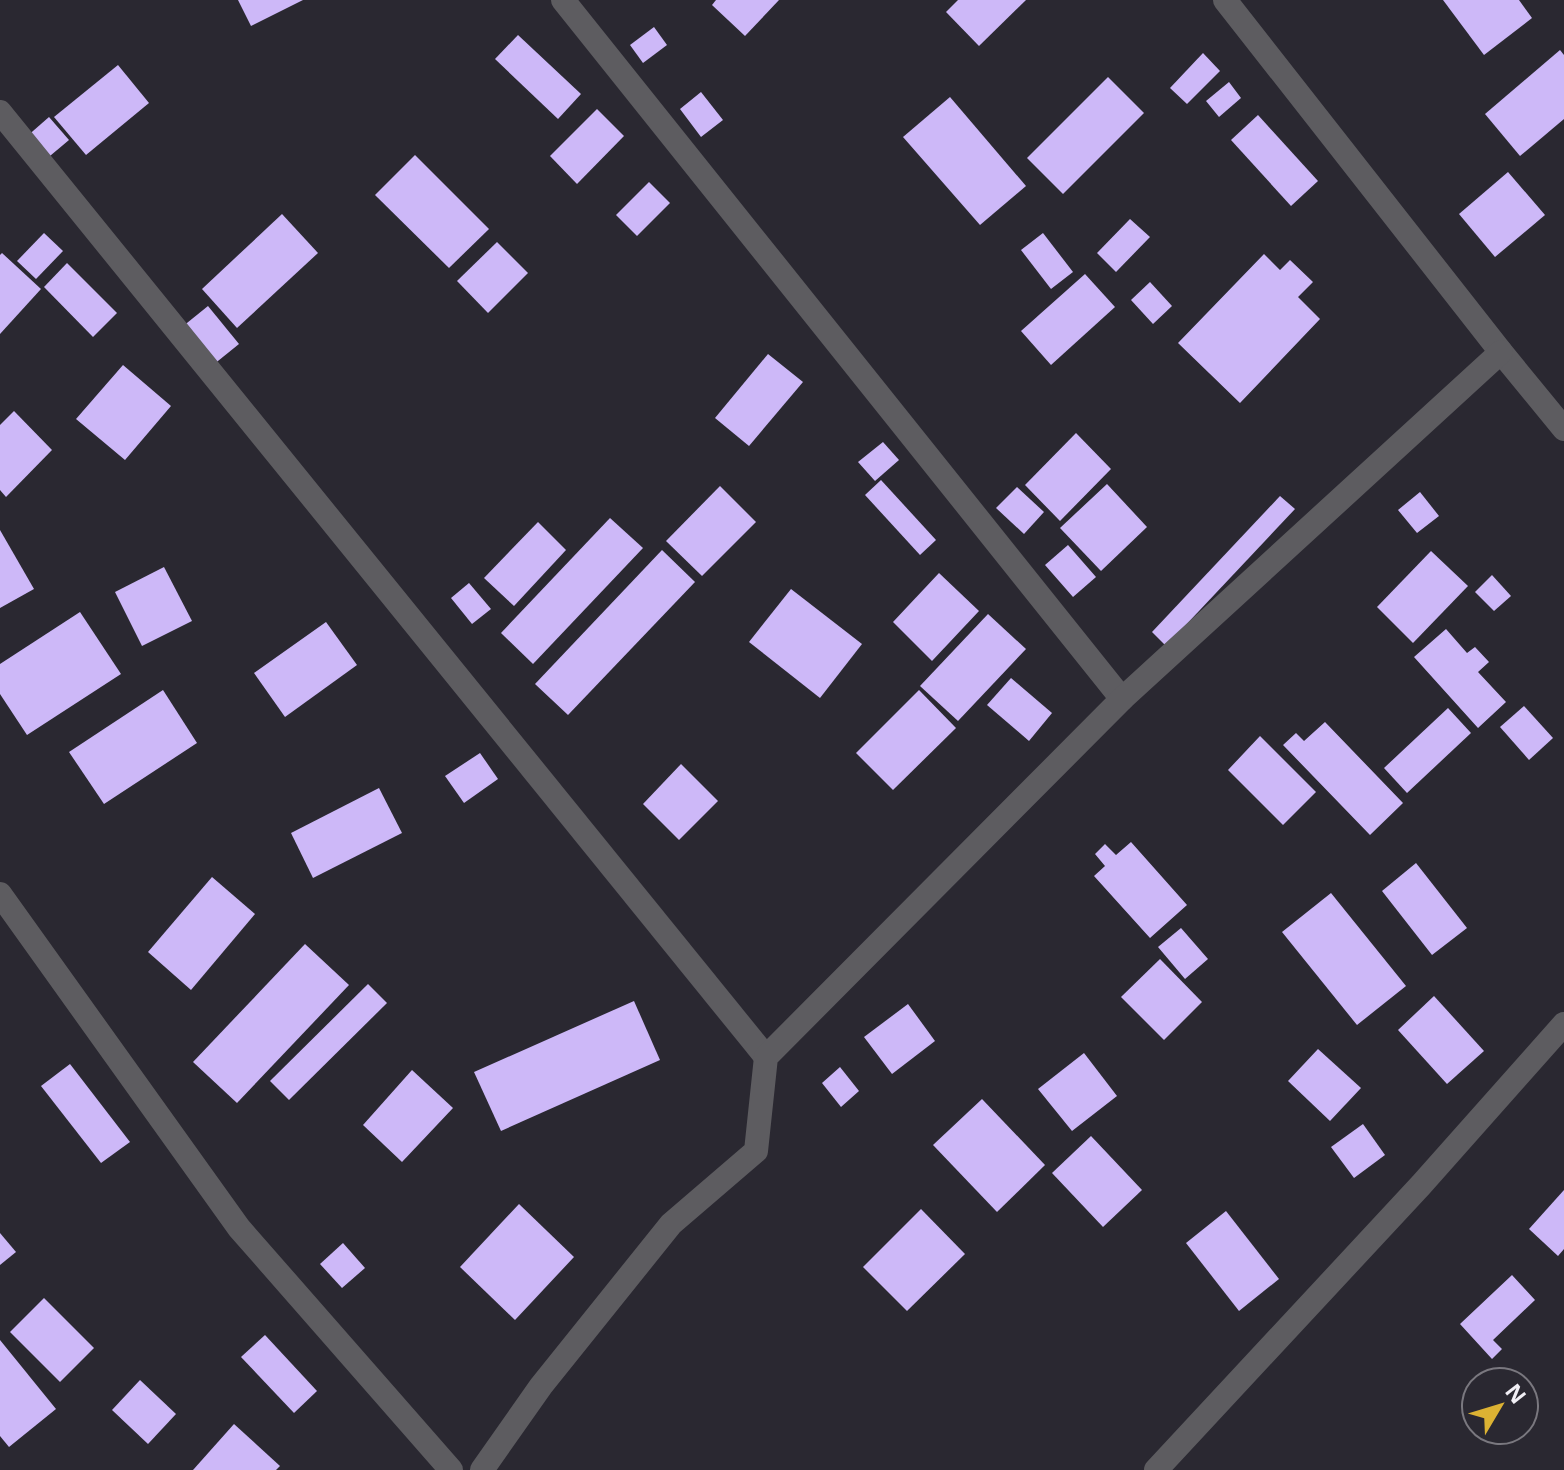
<svg xmlns="http://www.w3.org/2000/svg" width="1564" height="1470" font-family="'Noto Sans',sans-serif">
	<style>
		.building { fill: #cdb8f8 }
		.lines { fill: none; stroke-linecap: round; stroke-linejoin: round }
		.minor { stroke: #5d5c60; stroke-width: 24 }
	</style>
	<rect width="100%" height="100%" fill="#2a2831"/>
	<g class="building">
		<path d="M 238,0 L 303,0 L 251,26 Z"/>
		<path d="M 716,0 L 779,0 L 745,36 L 712,5 Z"/>
		<path d="M 958,0 L 1026,0 L 979,46 L 946,12 Z"/>
		<path d="M 1443,0 L 1519,0 L 1532,18 L 1484,55 Z"/>
		<path d="M 654,27 L 667,45 L 643,63 L 630,45 Z"/>
		<path d="M 518,35 L 581,94 L 558,119 L 495,59 Z"/>
		<path d="M 1560,50 L 1564,55 L 1564,119 L 1520,156 L 1485,114 Z"/>
		<path d="M 1203,53 L 1220,71 L 1187,104 L 1170,88 Z"/>
		<path d="M 118,65 L 149,103 L 86,155 L 54,117 Z"/>
		<path d="M 1108,77 L 1144,113 L 1063,194 L 1027,158 Z"/>
		<path d="M 1229,82 L 1241,98 L 1219,117 L 1206,101 Z"/>
		<path d="M 701,92 L 723,120 L 701,137 L 680,109 Z"/>
		<path d="M 950,97 L 1026,186 L 980,225 L 903,137 Z"/>
		<path d="M 597,109 L 624,136 L 577,184 L 550,156 Z"/>
		<path d="M 1258,115 L 1318,181 L 1291,206 L 1231,140 Z"/>
		<path d="M 49,117 L 69,140 L 44,161 L 25,138 Z"/>
		<path d="M 415,155 L 489,229 L 449,268 L 375,195 Z"/>
		<path d="M 1508,172 L 1545,215 L 1495,257 L 1459,214 Z"/>
		<path d="M 649,182 L 670,203 L 637,236 L 616,215 Z"/>
		<path d="M 282,214 L 318,253 L 237,328 L 202,289 Z"/>
		<path d="M 1130,219 L 1150,237 L 1116,272 L 1097,253 Z"/>
		<path d="M 44,233 L 63,251 L 36,279 L 17,261 Z"/>
		<path d="M 1043,233 L 1073,272 L 1051,289 L 1021,250 Z"/>
		<path d="M 497,242 L 528,273 L 488,313 L 457,281 Z"/>
		<path d="M 2,253 L 41,289 L 0,334 L 0,255 Z"/>
		<path d="M 1264,254 L 1280,270 L 1290,260 L 1313,282 L 1298,297 L 1320,319 L 1240,403 L 1178,343 Z"/>
		<path d="M 67,263 L 117,313 L 93,337 L 44,287 Z"/>
		<path d="M 1085,274 L 1115,307 L 1051,365 L 1021,331 Z"/>
		<path d="M 1150,282 L 1172,306 L 1153,324 L 1131,300 Z"/>
		<path d="M 208,306 L 239,344 L 213,365 L 182,327 Z"/>
		<path d="M 768,354 L 803,382 L 749,446 L 715,418 Z"/>
		<path d="M 123,365 L 171,406 L 125,460 L 76,419 Z"/>
		<path d="M 14,411 L 52,450 L 6,497 L 0,490 L 0,425 Z"/>
		<path d="M 1076,433 L 1111,469 L 1060,521 L 1025,485 Z"/>
		<path d="M 883,442 L 899,460 L 875,481 L 858,462 Z"/>
		<path d="M 881,480 L 936,540 L 920,555 L 865,495 Z"/>
		<path d="M 1107,484 L 1147,527 L 1101,571 L 1060,528 Z"/>
		<path d="M 720,486 L 756,522 L 702,576 L 666,541 Z"/>
		<path d="M 1017,487 L 1044,512 L 1024,534 L 996,508 Z"/>
		<path d="M 1420,492 L 1439,516 L 1417,533 L 1398,510 Z"/>
		<path d="M 1280,496 L 1295,509 L 1166,646 L 1152,632 Z"/>
		<path d="M 610,518 L 643,548 L 533,664 L 501,633 Z"/>
		<path d="M 538,522 L 566,550 L 514,606 L 484,578 Z"/>
		<path d="M 0,530 L 34,589 L 0,608 Z"/>
		<path d="M 1068,545 L 1096,577 L 1073,597 L 1045,565 Z"/>
		<path d="M 662,550 L 695,582 L 568,715 L 535,684 Z"/>
		<path d="M 1431,551 L 1468,586 L 1413,643 L 1377,607 Z"/>
		<path d="M 164,567 L 192,621 L 142,646 L 115,592 Z"/>
		<path d="M 939,573 L 979,611 L 932,661 L 893,622 Z"/>
		<path d="M 1492,575 L 1511,596 L 1494,611 L 1475,592 Z"/>
		<path d="M 469,583 L 491,609 L 472,624 L 451,598 Z"/>
		<path d="M 791,589 L 862,644 L 820,698 L 749,642 Z"/>
		<path d="M 80,612 L 121,674 L 27,735 L 0,694 L 0,664 Z"/>
		<path d="M 988,614 L 1026,649 L 958,721 L 920,686 Z"/>
		<path d="M 326,622 L 357,665 L 285,717 L 254,673 Z"/>
		<path d="M 1446,629 L 1467,653 L 1475,647 L 1489,662 L 1478,672 L 1506,702 L 1478,728 L 1414,657 Z"/>
		<path d="M 1011,678 L 1052,713 L 1029,741 L 987,705 Z"/>
		<path d="M 163,690 L 197,743 L 104,804 L 69,752 Z"/>
		<path d="M 919,690 L 956,728 L 893,790 L 856,753 Z"/>
		<path d="M 1524,706 L 1553,738 L 1529,760 L 1500,727 Z"/>
		<path d="M 1448,708 L 1471,733 L 1407,793 L 1384,768 Z"/>
		<path d="M 1325,722 L 1403,803 L 1370,835 L 1283,745 L 1296,733 L 1304,741 Z"/>
		<path d="M 1260,736 L 1316,792 L 1283,825 L 1228,770 Z"/>
		<path d="M 480,753 L 498,779 L 464,803 L 445,776 Z"/>
		<path d="M 681,764 L 718,801 L 679,840 L 643,804 Z"/>
		<path d="M 379,788 L 402,833 L 313,878 L 291,833 Z"/>
		<path d="M 1131,842 L 1187,905 L 1150,938 L 1094,876 L 1105,866 L 1095,854 L 1105,844 L 1116,855 Z"/>
		<path d="M 1416,863 L 1467,928 L 1432,955 L 1382,891 Z"/>
		<path d="M 212,877 L 255,914 L 191,990 L 148,952 Z"/>
		<path d="M 1331,893 L 1406,986 L 1357,1025 L 1282,932 Z"/>
		<path d="M 1181,928 L 1208,959 L 1185,979 L 1158,947 Z"/>
		<path d="M 305,944 L 349,985 L 237,1103 L 193,1062 Z"/>
		<path d="M 1160,959 L 1202,1002 L 1164,1040 L 1121,997 Z"/>
		<path d="M 368,984 L 387,1003 L 289,1100 L 270,1081 Z"/>
		<path d="M 1434,996 L 1484,1051 L 1447,1084 L 1398,1030 Z"/>
		<path d="M 634,1001 L 660,1060 L 501,1131 L 474,1072 Z"/>
		<path d="M 908,1004 L 935,1041 L 892,1074 L 864,1037 Z"/>
		<path d="M 1318,1049 L 1361,1088 L 1330,1121 L 1288,1081 Z"/>
		<path d="M 1084,1053 L 1117,1096 L 1072,1131 L 1038,1089 Z"/>
		<path d="M 70,1064 L 130,1142 L 101,1163 L 41,1086 Z"/>
		<path d="M 840,1067 L 859,1091 L 841,1107 L 822,1083 Z"/>
		<path d="M 412,1070 L 453,1108 L 402,1162 L 363,1125 Z"/>
		<path d="M 982,1099 L 1045,1165 L 997,1212 L 933,1145 Z"/>
		<path d="M 1363,1124 L 1385,1155 L 1354,1178 L 1331,1147 Z"/>
		<path d="M 1091,1136 L 1142,1190 L 1103,1227 L 1052,1173 Z"/>
		<path d="M 1564,1190 L 1564,1249 L 1558,1256 L 1529,1229 Z"/>
		<path d="M 519,1204 L 574,1257 L 515,1320 L 460,1267 Z"/>
		<path d="M 921,1209 L 965,1254 L 907,1311 L 863,1267 Z"/>
		<path d="M 1226,1211 L 1279,1279 L 1239,1311 L 1186,1243 Z"/>
		<path d="M 0,1233 L 16,1252 L 0,1265 Z"/>
		<path d="M 343,1243 L 365,1268 L 342,1288 L 320,1264 Z"/>
		<path d="M 1512,1275 L 1535,1300 L 1493,1340 L 1502,1349 L 1492,1359 L 1460,1324 Z"/>
		<path d="M 44,1298 L 94,1348 L 60,1382 L 10,1332 Z"/>
		<path d="M 265,1335 L 317,1391 L 294,1413 L 241,1357 Z"/>
		<path d="M 0,1340 L 56,1409 L 9,1447 L 0,1436 Z"/>
		<path d="M 140,1380 L 176,1414 L 148,1444 L 112,1410 Z"/>
		<path d="M 234,1424 L 280,1466 L 276,1470 L 193,1470 Z"/>
	</g>
	<g class="lines">
		<g class="minor">
			<path d="M 563,0 L 1122,699"/>
			<path d="M 1225,0 L 1501,352 L 1564,429"/>
			<path d="M 0,112 L 766,1057"/>
			<path d="M 0,894 L 239,1228 L 451,1470"/>
			<path d="M 482,1470 L 541,1386 L 671,1224 L 756,1151 L 766,1057 L 1122,699 L 1501,352"/>
			<path d="M 1156,1470 L 1421,1185 L 1564,1024"/>
		</g>
	</g>
	<g transform="translate(1500 1406) rotate(52)"><circle r="38" fill="#2a2831" stroke="#7a787f" stroke-width="2"/>
	<path d="M0-6L14 30L0 20L-14 30Z" fill="#dcb233"/>
	<text y="-12" font-size="22" font-weight="bold" text-anchor="middle" fill="#f1eff5">N</text>
	</g>
</svg>
